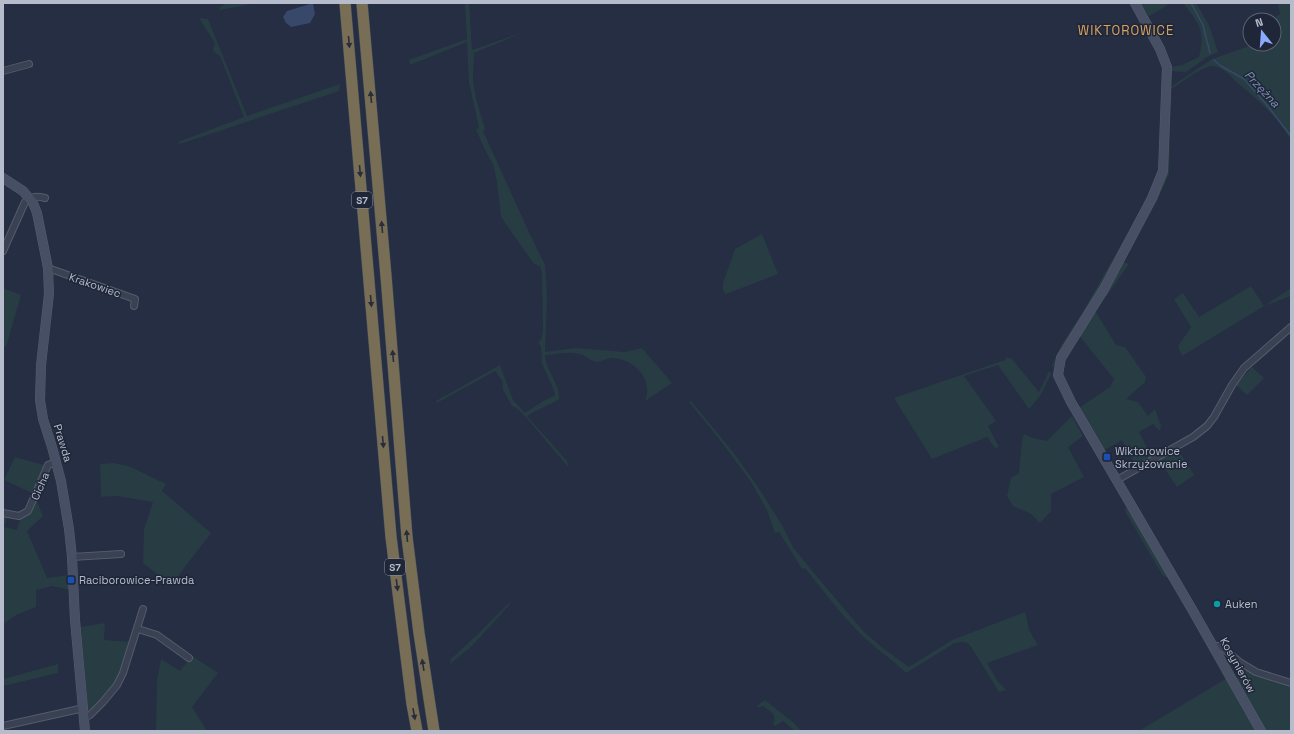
<svg xmlns="http://www.w3.org/2000/svg" width="1294" height="734" font-family="'Space Grotesk',sans-serif">
	<style>
		.green { fill: #273d43 }
		.water { fill: #38486a }
		.lines { fill: none; stroke-linecap: round; stroke-linejoin: round }
		.stream { stroke: #38486a; stroke-width: 1.5 }
		.street-casing { stroke: #545c6c; stroke-width: 8 }
		.secondary-casing { stroke: #545c6c; stroke-width: 10 }
		.highway-casing { stroke: #414959; stroke-width: 12 }
		.street { stroke: #394152; stroke-width: 6 }
		.secondary { stroke: #474f65; stroke-width: 9 }
		.highway { stroke: #786e56; stroke-width: 11 }
		.oneway { fill: #272d3a }
		.transit-dot { fill: #1a4fb4; stroke: #1e2637; stroke-width: 1.5 }
		.culture-dot { fill: #0f9aa8; stroke: #1e2637; stroke-width: 1.5 }
		.labels { text-anchor: middle; dominant-baseline: central; stroke-width: 3; stroke-linejoin: round; paint-order: stroke }
		.shield { fill: #1e2637; stroke: #888f9f; stroke-width: 1 }
		.shield-label { font-size: 10px; font-weight: bold; fill: #b6bccc }
		.street-label { font-size: 11px; fill: #b6bccc; stroke: #1e2637 }
		.poi-label { font-size: 11px; fill: #b6bccc; stroke: #1e2637; text-anchor: start }
		.water-label { font-size: 12px; font-style: italic; fill: #7c8eb4; stroke: #1e2637 }
		.quarter-label { font-size: 13px; letter-spacing: 1px; fill: #daa463; stroke: #1e2637 }
	</style>
	<rect width="100%" height="100%" fill="#252e42"/>
	<g class="green">
		<path d="M 226,3 L 257,3 L 220,10 L 219,8 Z"/>
		<path d="M 465,3 L 469,3 L 472,50 L 524,32 L 474,53 L 473,80 L 476,99 L 485,129 L 483,131 L 528,230 L 545,265 L 547,298 L 545,352 L 576,348 L 625,352 L 642,348 L 672,383 L 645,401 C 654,380 634,358 611,358 C 607,358 601,362 596,362 C 591,361 585,355 579,354 C 569,351 556,354 545,355 C 546,371 560,384 559,399 C 549,406 537,409 527,416 L 567,461 L 569,468 L 526,417 L 517,408 L 512,406 L 503,390 L 503,382 L 495,371 L 437,403 L 436,401 L 500,365 L 513,400 L 525,413 L 543,401 L 554,396 L 555,393 L 542,363 L 541,347 L 538,342 L 541,340 L 543,331 L 542,273 L 540,266 L 534,264 L 501,217 L 497,181 L 493,164 L 487,154 L 476,130 L 479,128 L 469,82 L 467,42 L 410,65 L 409,60 L 467,39 Z"/>
		<path d="M 1140,3 L 1171,3 L 1149,16 Z"/>
		<path d="M 1183,3 L 1196,3 L 1209,25 L 1218,52 L 1207,57 L 1186,72 L 1171,71 L 1171,67 L 1182,65 L 1199,57 C 1206,31 1199,23 1183,3 Z"/>
		<path d="M 1278,3 L 1291,3 L 1291,140 C 1279,119 1260,101 1241,86 C 1233,80 1226,68 1214,66 C 1203,65 1182,83 1171,89 L 1169,174 L 1157,201 L 1124,262 L 1129,264 L 1108,294 L 1098,305 L 1156,197 L 1168,89 L 1212,59 L 1255,44 L 1274,44 L 1274,39 L 1282,31 L 1273,19 L 1280,14 Z"/>
		<path d="M 199,18 L 208,19 L 247,116 L 340,84 L 339,91 L 180,144 L 178,142 L 244,117 L 220,56 L 214,52 L 213,48 L 215,43 Z"/>
		<path d="M 762,234 L 778,274 L 726,294 L 723,291 L 723,283 L 735,249 Z"/>
		<path d="M 1127,234 L 1130,235 L 1055,366 L 1051,367 L 1062,344 L 1084,310 Z"/>
		<path d="M 1251,286 L 1264,306 L 1291,288 L 1291,296 L 1264,306 L 1182,356 L 1178,346 L 1191,327 L 1174,299 L 1183,293 L 1199,317 Z"/>
		<path d="M 3,288 L 21,295 L 6,347 L 3,346 Z"/>
		<path d="M 1094,309 L 1116,345 L 1125,347 L 1146,377 L 1145,382 L 1126,399 L 1138,402 L 1148,416 L 1155,409 L 1161,426 L 1160,431 L 1153,424 L 1139,432 L 1152,457 L 1136,466 L 1122,440 L 1103,451 L 1079,408 L 1110,387 L 1114,379 L 1078,334 Z"/>
		<path d="M 1007,357 L 1012,359 L 1039,392 L 1049,371 L 1051,374 L 1040,396 L 1029,409 L 998,365 L 964,376 L 996,421 L 988,426 L 999,447 L 995,448 L 987,437 L 932,459 L 894,398 L 1005,360 Z"/>
		<path d="M 1252,367 L 1264,378 L 1247,395 L 1236,385 Z"/>
		<path d="M 691,401 L 733,452 L 758,487 L 782,525 L 793,547 L 809,567 L 863,631 L 884,649 L 909,667 L 952,640 L 1025,612 L 1027,619 L 1029,630 L 1038,645 L 987,663 L 998,682 L 1006,690 L 999,692 L 970,645 C 964,640 960,642 953,644 L 906,673 C 893,660 877,650 864,637 C 842,616 824,592 805,568 L 802,569 L 779,532 L 775,533 L 767,510 L 751,482 L 720,440 L 689,402 Z"/>
		<path d="M 1072,416 L 1083,436 L 1068,447 L 1084,477 L 1051,494 L 1051,511 L 1040,523 L 1031,514 L 1013,506 L 1007,496 L 1011,478 L 1019,473 L 1022,440 L 1024,434 L 1030,437 L 1047,441 Z"/>
		<path d="M 1178,450 L 1194,475 L 1177,487 L 1158,459 Z"/>
		<path d="M 15,457 L 44,465 L 32,493 L 4,480 Z"/>
		<path d="M 114,463 L 131,467 L 166,484 L 162,491 L 211,533 L 171,585 L 143,563 L 144,530 L 153,502 L 117,496 L 101,497 L 100,464 Z"/>
		<path d="M 36,499 L 43,516 L 27,531 L 47,578 L 70,575 L 71,590 L 52,586 L 36,590 L 36,607 L 16,615 L 3,624 L 3,516 L 7,517 L 4,527 L 17,530 L 21,517 L 31,512 Z"/>
		<path d="M 1125,508 L 1129,508 L 1170,579 L 1163,576 L 1126,513 Z"/>
		<path d="M 509,603 L 510,604 L 472,646 L 450,664 L 451,659 L 477,635 Z"/>
		<path d="M 105,623 L 104,640 L 131,642 L 123,669 L 114,686 L 93,710 L 88,711 L 81,627 Z"/>
		<path d="M 192,656 L 218,673 L 192,707 L 207,731 L 156,731 L 157,681 L 161,659 L 180,671 Z"/>
		<path d="M 58,664 L 58,673 L 3,686 L 3,679 Z"/>
		<path d="M 1248,669 L 1291,684 L 1291,731 L 1266,731 L 1236,679 Z"/>
		<path d="M 1227,678 L 1257,731 L 1139,731 Z"/>
		<path d="M 765,700 L 794,723 L 801,731 L 795,731 L 783,721 L 775,726 L 773,724 C 778,714 770,712 763,706 L 758,708 L 757,706 Z"/>
	</g>
	<path class="water" d="M 313,3 L 315,14 L 310,23 L 291,27 L 286,23 L 283,17 L 287,11 Z"/>
	<g class="lines">
		<g class="stream">
			<path d="M 1191,3 L 1203,25 L 1210,53"/>
			<path d="M 1214,60 L 1221,66 L 1244,79 L 1266,104 L 1291,136"/>
		</g>
		<defs>
			<g id="street">
				<path d="M 3,71 L 29,64"/>
				<path d="M 3,251 L 25,202 C 32,196 37,196 45,198"/>
				<path d="M 48,268 L 135,299 L 134,306"/>
				<path d="M 1117,480 L 1193,437 L 1207,426 L 1214,417 L 1232,385 L 1244,368 L 1291,327"/>
				<path d="M 3,513 L 19,516 L 28,511 L 48,465 L 56,462"/>
				<path d="M 72,557 L 121,554"/>
				<path d="M 138,629 L 157,635 L 189,658"/>
				<path d="M 1213,646 L 1220,646 L 1241,663 L 1256,672 L 1291,683"/>
				<path d="M 84,718 L 90,715 L 103,702 L 117,685 L 123,673 L 143,609"/>
				<path d="M 3,726 L 84,708"/>
			</g>
			<g id="secondary">
				<path d="M 1135,3 L 1160,49 L 1167,67 L 1163,171 L 1152,198 L 1104,289 L 1061,358 L 1058,375 L 1071,402 L 1193,611 L 1261,731"/>
				<path d="M 3,178 L 23,191 L 33,203 L 37,213 L 48,268 L 49,294 L 41,365 L 40,400 L 43,419 L 52,447 L 61,481 L 69,529 L 72,557 L 75,620 L 85,731"/>
			</g>
			<g id="highway">
				<path d="M 345,3 L 391,537 L 412,704 L 417,731"/>
				<path d="M 362,3 L 386,276 L 407,537 L 419,633 L 434,731"/>
			</g>
		</defs>
		<use href="#street" class="street-casing"/>
		<use href="#secondary" class="secondary-casing"/>
		<use href="#highway" class="highway-casing"/>
		<use href="#street" class="street"/>
		<use href="#secondary" class="secondary"/>
		<use href="#highway" class="highway"/>
	</g>
	<defs><path id="oneway-solid" d="M-6-.8H1V-3.2L6.5 0L1 3.2V.8H-6Z"/></defs>
	<g class="oneway">
		<use href="#oneway-solid" transform="translate(349 42) rotate(85)"/>
		<use href="#oneway-solid" transform="translate(371 97) rotate(-95)"/>
		<use href="#oneway-solid" transform="translate(360 171) rotate(85)"/>
		<use href="#oneway-solid" transform="translate(382 227) rotate(-95)"/>
		<use href="#oneway-solid" transform="translate(371 301) rotate(85)"/>
		<use href="#oneway-solid" transform="translate(393 356) rotate(-95)"/>
		<use href="#oneway-solid" transform="translate(383 442) rotate(85)"/>
		<use href="#oneway-solid" transform="translate(407 536) rotate(-95)"/>
		<use href="#oneway-solid" transform="translate(397 585) rotate(83)"/>
		<use href="#oneway-solid" transform="translate(423 665) rotate(-99)"/>
		<use href="#oneway-solid" transform="translate(414 714) rotate(80)"/>
	</g>
	<g class="transit-dot">
		<rect x="1103" y="453" width="8" height="8" rx="2"/>
		<rect x="67" y="576" width="8" height="8" rx="2"/>
	</g>
	<circle class="culture-dot" cx="1217" cy="604" r="4"/>
	<g class="labels">
		<g class="shield">
			<rect x="352" y="192" width="20" height="16" rx="3"/>
			<rect x="385" y="559" width="20" height="16" rx="3"/>
		</g>
		<g class="shield-label">
			<text x="362" y="200">S7</text>
			<text x="395" y="567">S7</text>
		</g>
		<g class="street-label">
			<text transform="translate(95 285) rotate(19)">Krakowiec</text>
			<text transform="translate(63 443) rotate(73)">Prawda</text>
			<text transform="translate(40 486) rotate(-66)">Cicha</text>
			<text transform="translate(1238 665) rotate(61)">Kosynierów</text>
		</g>
		<g class="poi-label">
			<text x="1115" y="451">Wiktorowice<tspan x="1115" dy="13">Skrzyżowanie</tspan></text>
			<text x="79" y="580">Raciborowice-Prawda</text>
			<text x="1225" y="604">Auken</text>
		</g>
		<g class="water-label">
			<text transform="translate(1262 89) rotate(47)">Przężna</text>
		</g>
		<g class="quarter-label">
			<text x="1126" y="30">WIKTOROWICE</text>
		</g>
	</g>
	<rect width="1294" height="734" fill="none" stroke="#b6bccc" stroke-width="8"/>
	<g transform="translate(1262 32) rotate(343)"><circle r="19" fill="#1e2637" stroke="#5b6273"/>
	<path d="M0-3L7 15L0 10L-7 15Z" fill="#8baafc"/>
	<text y="-6" font-size="11" font-weight="bold" text-anchor="middle" fill="#b6bccc">N</text>
	</g>
</svg>
